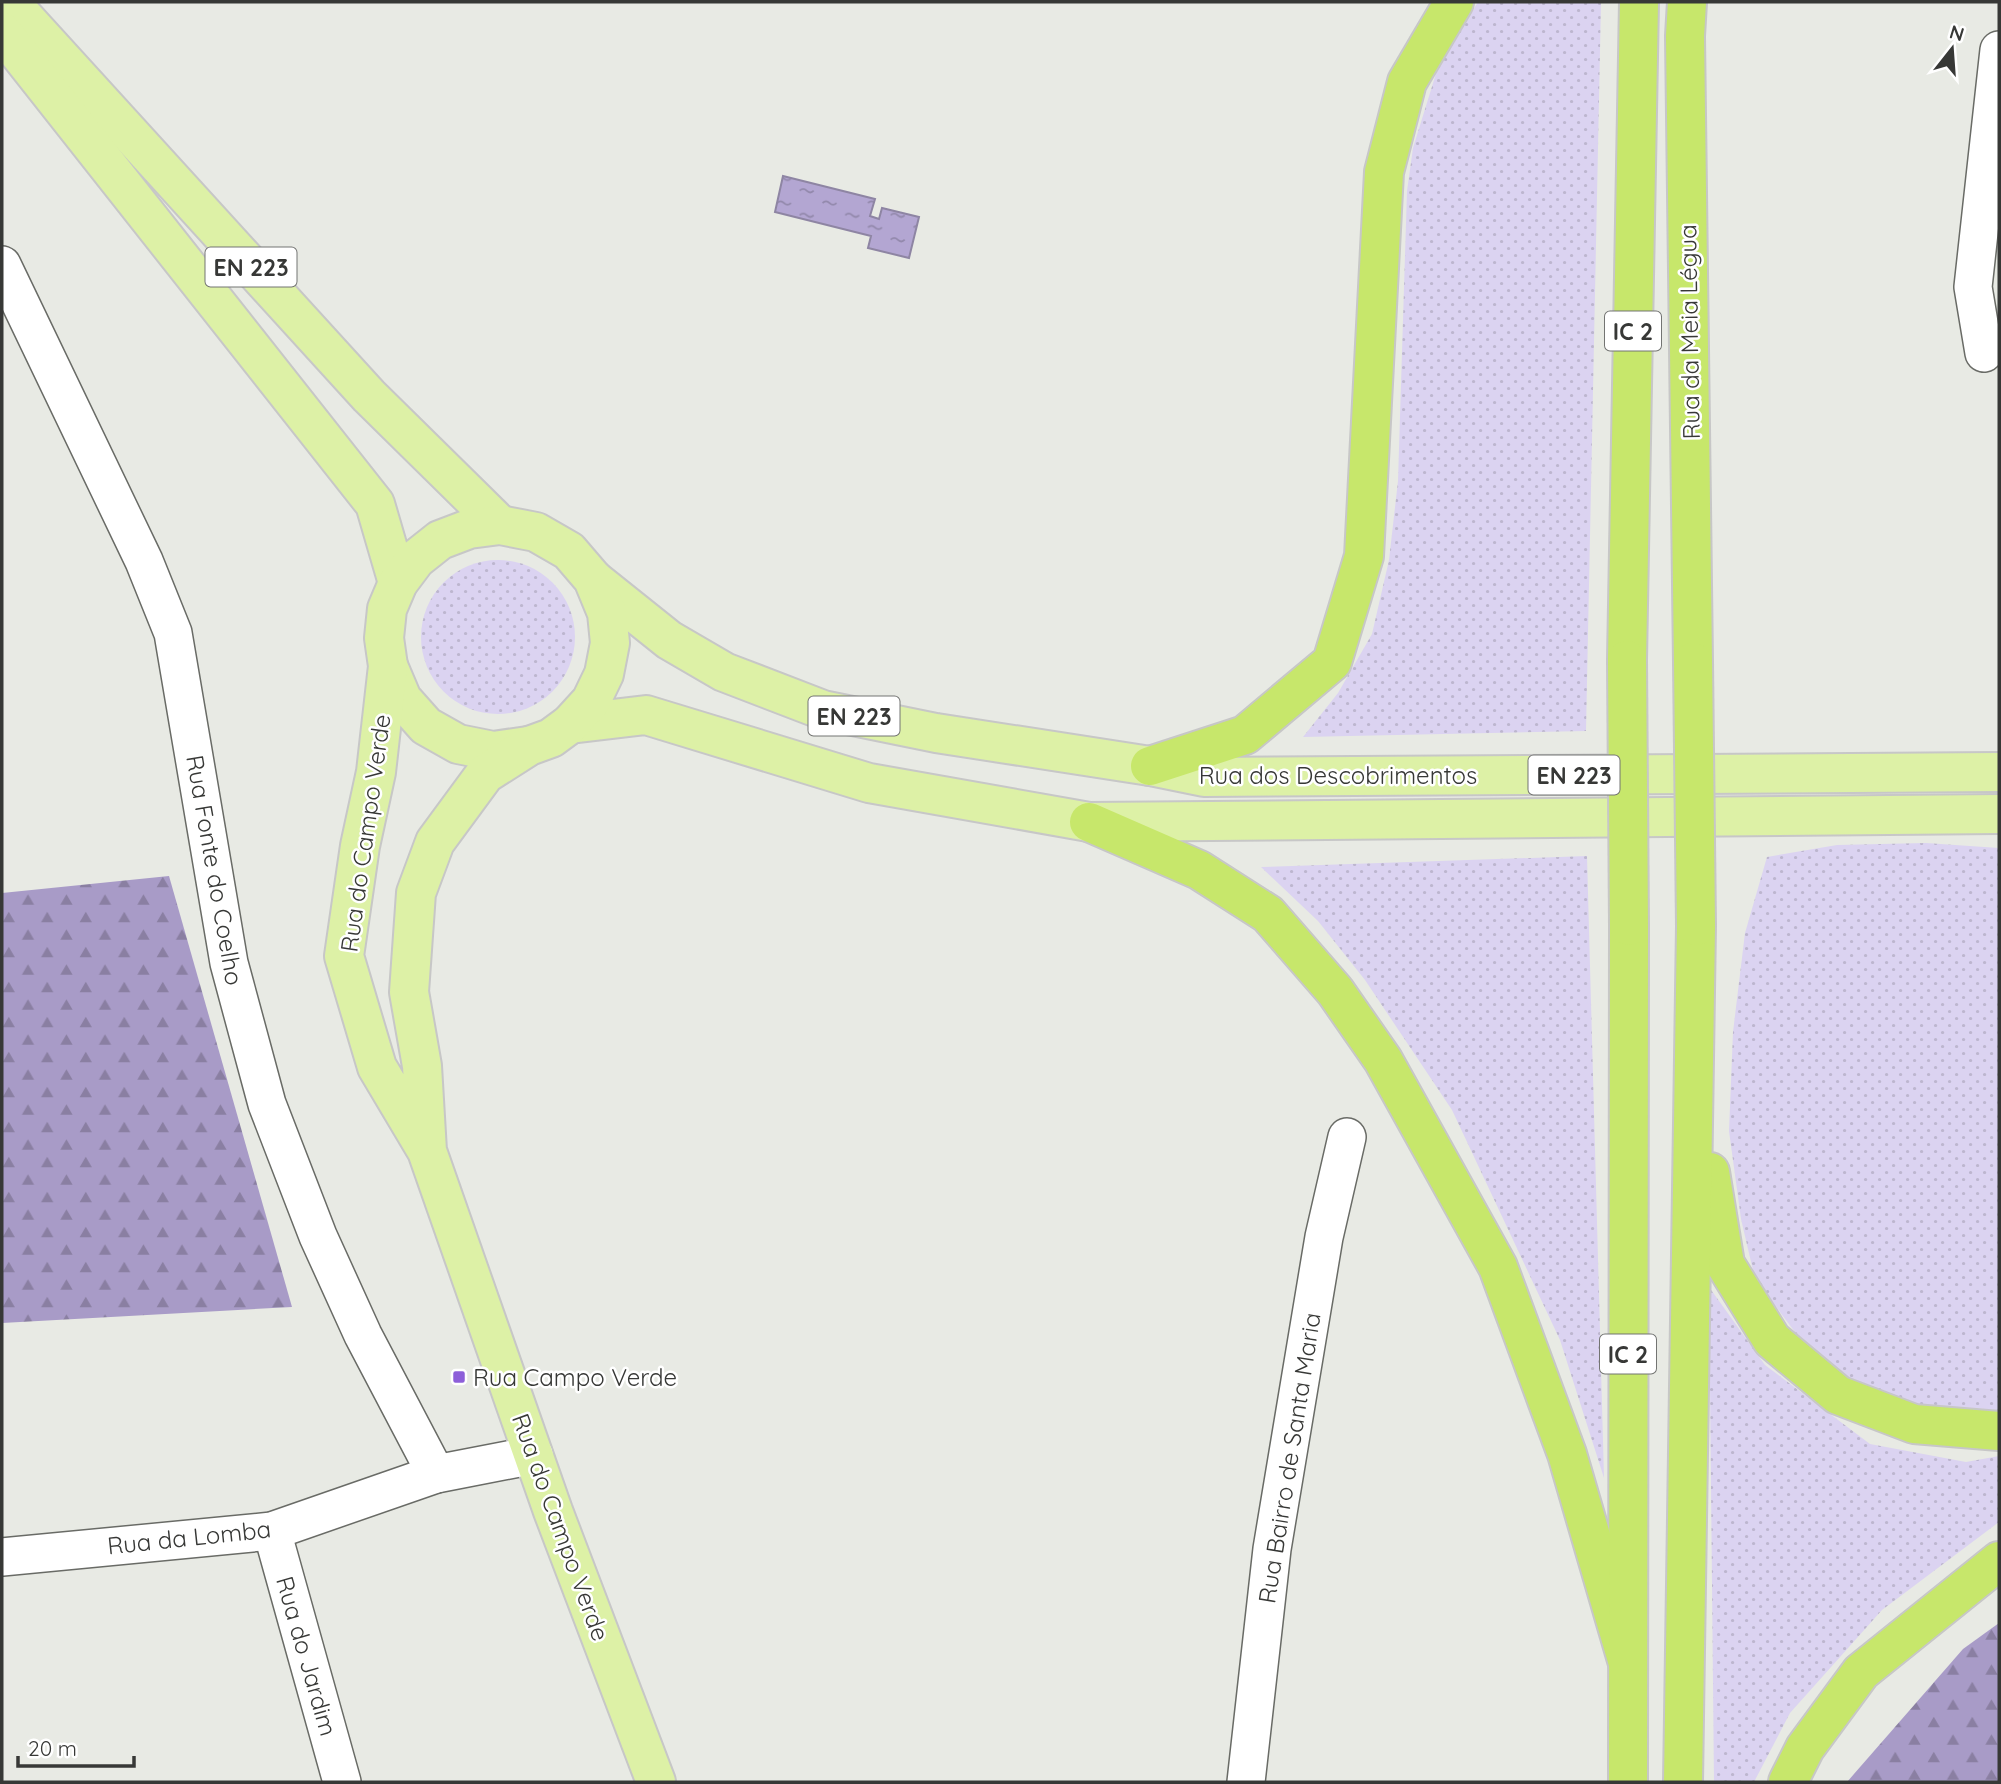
<svg xmlns="http://www.w3.org/2000/svg" width="2001" height="1784" font-family="Quicksand,sans-serif">
	<style>
		.grass { fill: url(#grass-dots) }
		.forest { fill: url(#forest-firs) }
		.water { fill: url(#water-ripples); stroke: #8e85a3; stroke-width: 2 }
		.lines { fill: none; stroke-linecap: round; stroke-linejoin: round }
		.street-casing { stroke: #696b66; stroke-width: 40 }
		.primary-casing { stroke: #c7c7c7; stroke-width: 42 }
		.highway-casing { stroke: #c7c7c7; stroke-width: 42 }
		.street { stroke: #fff; stroke-width: 37 }
		.primary { stroke: #ddf1a6; stroke-width: 38 }
		.highway { stroke: #c7e76b; stroke-width: 38 }
		.highway-bridge-casing { stroke: #c7c7c7; stroke-width: 42; stroke-linecap: butt }
		.highway-bridge { stroke: #c7e76b; stroke-width: 38 }
		.poi-dot { fill: #8d5fd9; stroke: #fff; stroke-width: 2.5 }
		.labels { text-anchor: middle; dominant-baseline: central; stroke-width: 5; stroke-linejoin: round; paint-order: stroke }
		.shield { fill: #fff; stroke: #737472; stroke-width: 2 }
		.shield-label { font-size: 23px; font-weight: bold; fill: #373836 }
		.street-label { font-size: 24px; fill: #373836; stroke: #fff }
		.poi-label { font-size: 24px; fill: #373836; stroke: #fff; text-anchor: start }
	</style>
	<defs>
		<pattern id="grass-dots" width="8" height="8" patternUnits="userSpaceOnUse" patternTransform="scale(1.75)"><rect width="8" height="8" fill="#dbd3f1"/><path d="M2 2h.1M6 6h.1" fill="none" stroke="#bdb6cf" stroke-width="1.8" stroke-linecap="round"/></pattern>
		<pattern id="forest-firs" width="22" height="20" patternUnits="userSpaceOnUse" patternTransform="scale(1.75)"><rect width="22" height="20" fill="#a89bc7"/><path d="M5 1l3.5 6h-7zM16 11l3.5 6h-7z" fill="#8a7fa2"/></pattern>
		<pattern id="water-ripples" width="26" height="14" patternUnits="userSpaceOnUse" patternTransform="scale(1.75)"><rect width="26" height="14" fill="#b3a6d2"/><path d="M2 4q2-2 4 0t4 0M15 11q2-2 4 0t4 0" fill="none" stroke="#9288ab"/></pattern>
	</defs>
	<rect width="100%" height="100%" fill="#e8eae4"/>
	<g class="grass">
		<path d="M 1478,2 L 1601,2 L 1586,731 L 1303,737 L 1338,693 L 1372,634 L 1389,560 L 1398,481 L 1407,191 L 1413,148 L 1438,67 Z"/>
		<circle cx="498" cy="637" r="77"/>
		<path d="M 1926,843 L 1999,848 L 1999,1414 L 1900,1405 L 1855,1383 L 1813,1356 L 1755,1279 L 1741,1219 L 1729,1131 L 1733,1032 L 1745,933 L 1767,857 L 1837,845 Z"/>
		<path d="M 1587,856 L 1604,1478 L 1560,1340 L 1452,1110 L 1365,980 L 1318,921 L 1261,867 Z"/>
		<path d="M 1709,1287 L 1765,1365 L 1870,1444 L 1966,1462 L 1999,1456 L 1999,1522 L 1882,1610 L 1790,1713 L 1754,1782 L 1714,1782 Z"/>
	</g>
	<g class="forest">
		<path d="M 169,876 L 292,1307 L 2,1323 L 2,893 Z"/>
		<path d="M 1999,1623 L 1999,1782 L 1847,1782 L 1963,1649 Z"/>
	</g>
	<path class="water" d="M 783,176 L 875,199 L 870,216 L 879,219 L 882,208 L 919,217 L 909,258 L 868,248 L 871,236 L 775,212 Z"/>
	<g class="lines">
		<defs>
			<g id="street">
				<path d="M 2,265 L 144,561 L 173,633 L 229,963 L 267,1104 L 318,1236 L 363,1335 L 436,1474"/>
				<path d="M 1984,353 L 1973,287 L 1999,50"/>
				<path d="M 272,1531 L 342,1782"/>
				<path d="M 2,1557 L 272,1531 L 436,1474 L 534,1455"/>
				<path d="M 1246,1782 L 1272,1549 L 1324,1237 L 1347,1137"/>
			</g>
			<g id="primary">
				<path d="M 10,2 L 369,396 L 500,525"/>
				<path d="M 2,32 L 375,504 L 398,583"/>
				<path d="M 594,580 L 669,640 L 724,672 L 823,710 L 936,733 L 1150,766 L 1204,777 L 1999,772"/>
				<path d="M 388,666 L 402,699 L 426,726 L 458,744 L 493,751 L 528,746"/>
				<path d="M 570,724 L 646,715 L 869,783 L 1089,822 L 1999,814"/>
				<path d="M 427,1151 L 422,1066 L 409,992 L 416,893 L 435,842 L 485,774 L 529,746 L 551,738 L 570,724 L 591,701 L 604,674 L 610,643 L 607,613 L 593,579 L 569,551 L 536,532 L 500,525 L 469,529 L 440,540 L 416,559 L 398,583 L 387,609 L 384,638 L 388,666 L 376,772 L 360,846 L 344,956 L 377,1067 L 427,1151 L 553,1511 L 656,1782"/>
			</g>
			<g id="highway">
				<path d="M 1687,2 L 1685,36 L 1693,662"/>
				<path d="M 1627,660 L 1639,2"/>
				<path d="M 1150,766 L 1245,735 L 1332,662 L 1364,556 L 1384,172 L 1407,82 L 1454,2"/>
				<path d="M 1089,822 L 1199,870 L 1268,914 L 1335,991 L 1383,1060 L 1498,1267 L 1567,1454 L 1627,1660"/>
				<path d="M 1710,1172 L 1725,1264 L 1772,1340 L 1838,1395 L 1914,1424 L 1999,1431"/>
				<path d="M 1628,1782 L 1629,926"/>
				<path d="M 1683,1782 L 1696,926"/>
				<path d="M 1788,1782 L 1805,1748 L 1861,1672 L 1999,1561"/>
			</g>
		</defs>
		<use href="#street" class="street-casing"/>
		<use href="#primary" class="primary-casing"/>
		<use href="#highway" class="highway-casing"/>
		<use href="#street" class="street"/>
		<use href="#primary" class="primary"/>
		<use href="#highway" class="highway"/>
		<defs>
			<g id="highway-bridge">
				<path d="M 1627,660 L 1629,926"/>
				<path d="M 1693,662 L 1696,926"/>
			</g>
		</defs>
		<use href="#highway-bridge" class="highway-bridge-casing"/>
		<use href="#highway-bridge" class="highway-bridge"/>
	</g>
	<rect class="poi-dot" x="452" y="1370" width="14" height="14" rx="3.5"/>
	<g class="labels">
		<g class="shield">
			<rect x="205.5" y="247.5" width="91" height="39" rx="5"/>
			<rect x="1605" y="311.5" width="56" height="39" rx="5"/>
			<rect x="808.5" y="696.5" width="91" height="39" rx="5"/>
			<rect x="1528.5" y="755.5" width="91" height="39" rx="5"/>
			<rect x="1600" y="1334.5" width="56" height="39" rx="5"/>
		</g>
		<g class="shield-label">
			<text x="251" y="267">EN 223</text>
			<text x="1633" y="331">IC 2</text>
			<text x="854" y="716">EN 223</text>
			<text x="1574" y="775">EN 223</text>
			<text x="1628" y="1354">IC 2</text>
		</g>
		<g class="street-label">
			<text transform="translate(1689 332) rotate(-91)">Rua da Meia Légua</text>
			<text x="1338" y="775">Rua dos Descobrimentos</text>
			<text transform="translate(365 833) rotate(-82)">Rua do Campo Verde</text>
			<text transform="translate(215 870) rotate(80)">Rua Fonte do Coelho</text>
			<text transform="translate(1289 1458) rotate(-81)">Rua Bairro de Santa Maria</text>
			<text transform="translate(561 1527) rotate(70)">Rua do Campo Verde</text>
			<text transform="translate(189 1537) rotate(-6)">Rua da Lomba</text>
			<text transform="translate(307 1656) rotate(74)">Rua do Jardim</text>
		</g>
		<g class="poi-label">
			<text x="473" y="1377">Rua Campo Verde</text>
		</g>
	</g>
	<rect width="2001" height="1784" fill="none" stroke="#373836" stroke-width="7"/>
	<g transform="translate(1952 49) rotate(17)" stroke="#ffffff" stroke-width="5" paint-order="stroke">
	<path d="M0-5L12 26L0 18L-12 26Z" fill="#373836"/>
	<text y="-10" font-size="19" font-weight="bold" text-anchor="middle" fill="#373836">N</text>
	</g>
	<path d="M18 1756v10h116v-10" fill="none" stroke="#373836" stroke-width="3.5"/>
	<text x="28" y="1756" font-size="21" fill="#373836" stroke="#ffffff" stroke-width="5" paint-order="stroke">20 m</text>
</svg>
